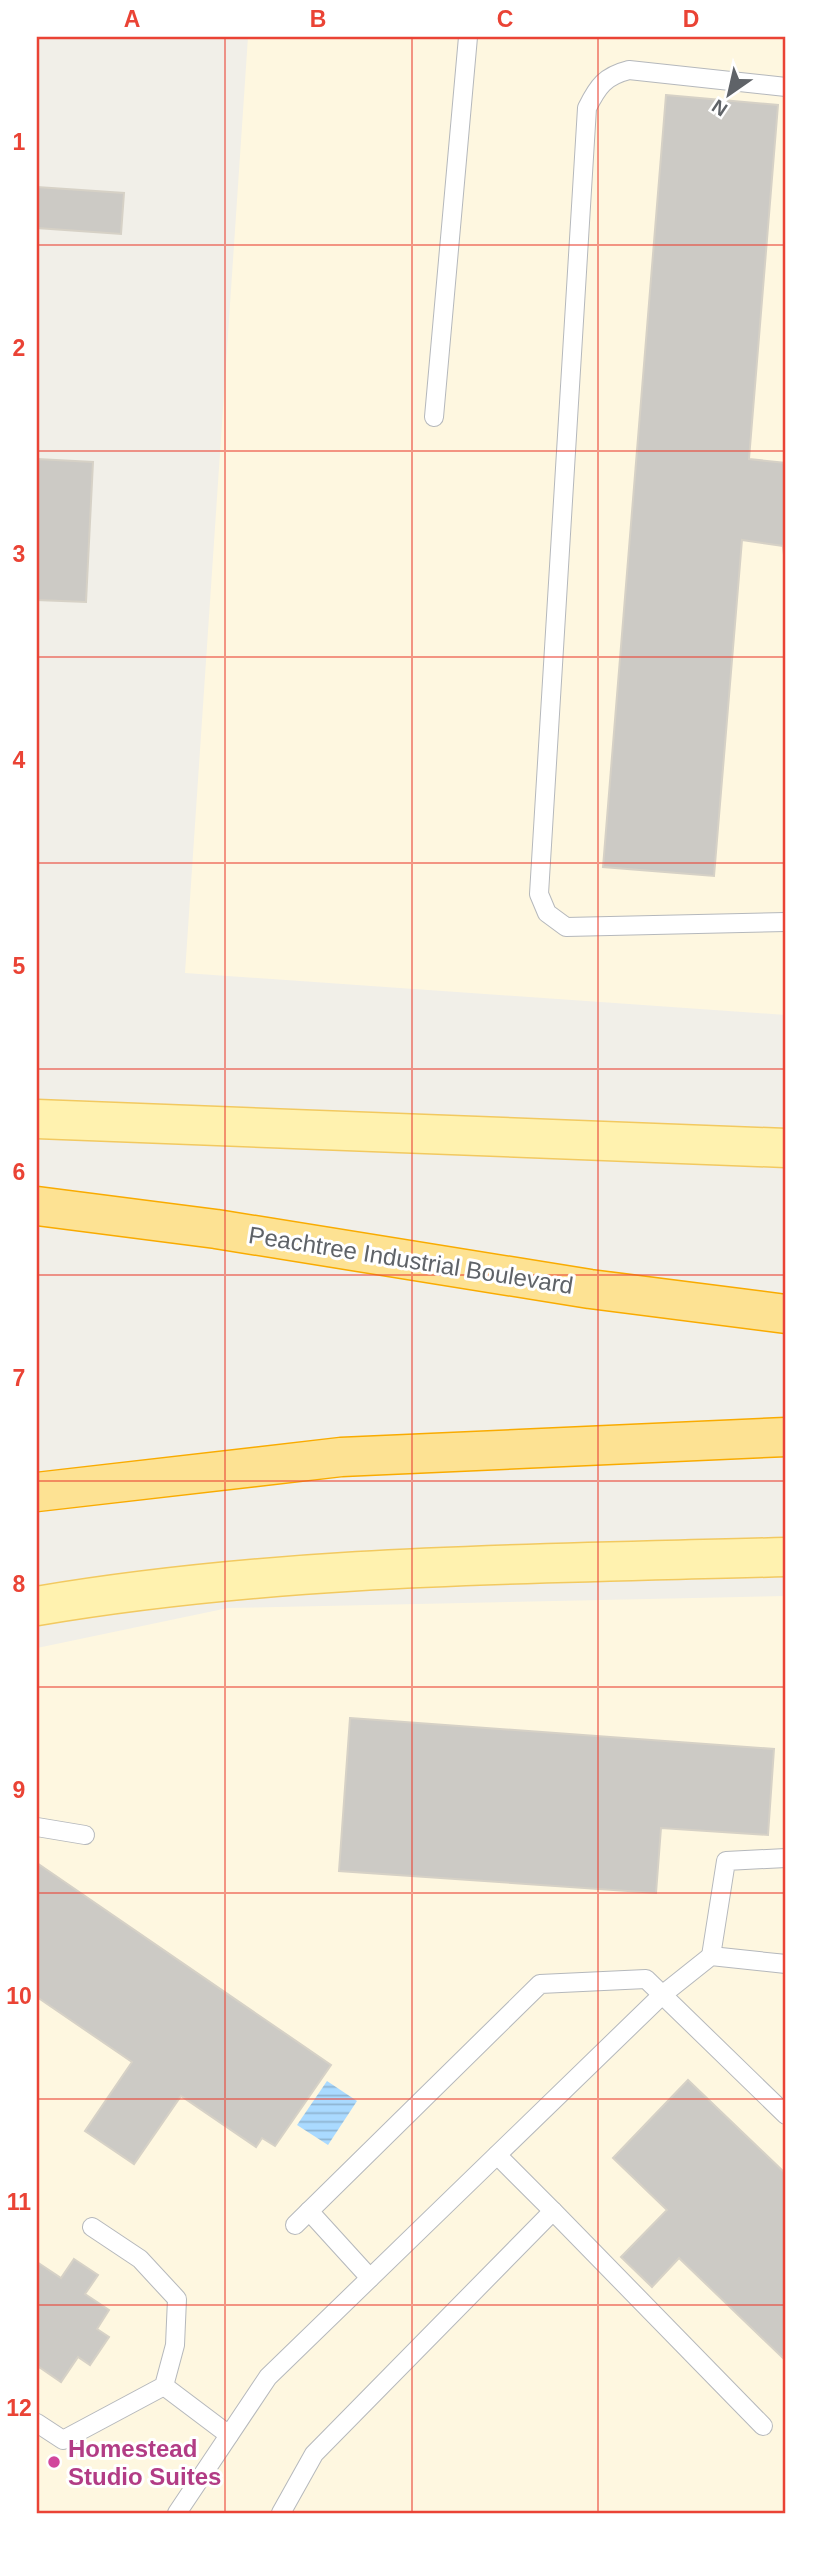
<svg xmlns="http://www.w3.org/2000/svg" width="823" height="2550" font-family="Arial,sans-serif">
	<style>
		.commercial { fill: #fef7e0 }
		.water { fill: url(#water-rules) }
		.building { fill: #cccac5; stroke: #d6d1c6; stroke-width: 2 }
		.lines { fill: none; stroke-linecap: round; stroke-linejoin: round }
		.service-casing { stroke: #b5b8bc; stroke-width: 20 }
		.primary-casing { stroke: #f2c960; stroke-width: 41 }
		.motorway-casing { stroke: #f9ab00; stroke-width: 41 }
		.service { stroke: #fff; stroke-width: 18 }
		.primary { stroke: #fff2af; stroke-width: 38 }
		.motorway { stroke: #fde293; stroke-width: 38 }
		.grid { fill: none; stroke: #ea4335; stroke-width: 2; stroke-opacity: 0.55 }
		.hotel-dot { fill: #d1479c; stroke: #fff; stroke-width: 2.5 }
		.labels { text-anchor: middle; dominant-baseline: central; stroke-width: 6; stroke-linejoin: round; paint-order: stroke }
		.street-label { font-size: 24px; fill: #5f6368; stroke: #fff }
		.hotel-label { font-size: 24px; font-weight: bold; fill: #b23c85; stroke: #fff; text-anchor: start }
		.neatline { fill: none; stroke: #ea4335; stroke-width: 2.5 }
		.grid-label { font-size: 23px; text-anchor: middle; font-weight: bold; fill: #ea4335 }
	</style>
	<defs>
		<pattern id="water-rules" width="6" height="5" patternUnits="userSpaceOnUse" patternTransform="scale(1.75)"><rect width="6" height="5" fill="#aadaff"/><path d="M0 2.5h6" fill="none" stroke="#8eb4d2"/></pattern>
	</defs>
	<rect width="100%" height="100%" fill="#f1efe8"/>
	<g class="commercial">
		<path d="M 248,37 L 786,37 L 786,1015 L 185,973 Z"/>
		<path d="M 786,1596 L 786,2513 L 37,2513 L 37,1648 L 228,1608 Z"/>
	</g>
	<path class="water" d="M 327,2081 L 357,2101 L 328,2145 L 297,2125 Z"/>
	<g class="building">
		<path d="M 666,95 L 778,105 L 749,459 L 786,463 L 786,573 L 783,546 L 742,540 L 714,876 L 603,867 Z"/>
		<path d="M 37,187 L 124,193 L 121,234 L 37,228 Z"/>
		<path d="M 37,459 L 93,462 L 86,602 L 37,600 Z"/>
		<path d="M 350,1718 L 774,1749 L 768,1835 L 661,1828 L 656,1893 L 339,1871 Z"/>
		<path d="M 37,1863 L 331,2065 L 275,2146 L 262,2138 L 256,2147 L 181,2096 L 134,2164 L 85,2131 L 132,2062 L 37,1997 Z"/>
		<path d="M 688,2080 L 786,2174 L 786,2361 L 679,2258 L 652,2287 L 621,2257 L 667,2210 L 613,2158 Z"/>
		<path d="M 74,2259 L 98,2275 L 85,2294 L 109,2310 L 97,2329 L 109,2337 L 90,2365 L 78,2357 L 61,2382 L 39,2367 L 37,2371 L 37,2262 L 61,2278 Z"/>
	</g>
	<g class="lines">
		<defs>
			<g id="service">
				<path d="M 786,87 L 629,70 C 605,76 598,86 587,108 L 539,894 L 547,913 L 566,927 L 786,922"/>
				<path d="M 434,417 L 468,37"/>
				<path d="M 37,1827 L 85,1835"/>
				<path d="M 711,1956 L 726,1861 L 786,1858"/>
				<path d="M 497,2155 L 553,2211"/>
				<path d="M 309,2211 L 370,2278"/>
				<path d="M 295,2225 L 540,1984 L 646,1979 L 786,2115"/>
				<path d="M 164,2386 L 229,2435"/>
				<path d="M 37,2423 L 63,2440 L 164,2386 L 175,2345 L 177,2299 L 140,2259 L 92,2227"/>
				<path d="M 177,2513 L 268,2377 L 662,1995 L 711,1956 L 786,1964"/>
				<path d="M 281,2513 L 314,2454 L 553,2211 L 763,2426"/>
			</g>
			<g id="primary">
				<path d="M 37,1119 L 786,1148"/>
				<path d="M 37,1606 C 285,1564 535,1564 786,1557"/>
			</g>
			<g id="motorway">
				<path d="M 37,1206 L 216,1229 L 590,1289 L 786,1314"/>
				<path d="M 37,1492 L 341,1457 L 786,1437"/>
			</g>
		</defs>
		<use href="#service" class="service-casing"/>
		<use href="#primary" class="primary-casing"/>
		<use href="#motorway" class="motorway-casing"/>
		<use href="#service" class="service"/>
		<use href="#primary" class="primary"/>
		<use href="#motorway" class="motorway"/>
	</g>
	<path class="grid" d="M 225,37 L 225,2513M 412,37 L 412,2513M 598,37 L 598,2513M 37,245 L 786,245M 37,451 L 786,451M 37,657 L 786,657M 37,863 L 786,863M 37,1069 L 786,1069M 37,1275 L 786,1275M 37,1481 L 786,1481M 37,1687 L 786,1687M 37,1893 L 786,1893M 37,2099 L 786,2099M 37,2305 L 786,2305"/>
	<circle class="hotel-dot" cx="54" cy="2462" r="7"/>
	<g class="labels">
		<g class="street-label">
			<text transform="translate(411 1260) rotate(9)">Peachtree Industrial Boulevard</text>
		</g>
		<g class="hotel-label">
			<text x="68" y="2448">Homestead<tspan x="68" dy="28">Studio Suites</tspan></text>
		</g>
	</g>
	<rect width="823" height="2550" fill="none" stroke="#ffffff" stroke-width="77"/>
	<g transform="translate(729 94) rotate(214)" stroke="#ffffff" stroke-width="5" paint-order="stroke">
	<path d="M0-5L12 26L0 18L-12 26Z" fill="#5f6368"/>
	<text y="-10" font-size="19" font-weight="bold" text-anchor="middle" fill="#5f6368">N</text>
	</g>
	<rect x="38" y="38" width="746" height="2474" class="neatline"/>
	<g class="grid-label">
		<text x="132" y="27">A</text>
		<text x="318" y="27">B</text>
		<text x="505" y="27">C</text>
		<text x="691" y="27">D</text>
		<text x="19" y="150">1</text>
		<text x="19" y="356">2</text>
		<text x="19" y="562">3</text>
		<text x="19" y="768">4</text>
		<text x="19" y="974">5</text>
		<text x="19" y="1180">6</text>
		<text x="19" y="1386">7</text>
		<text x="19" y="1592">8</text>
		<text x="19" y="1798">9</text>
		<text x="19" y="2004">10</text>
		<text x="19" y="2210">11</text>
		<text x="19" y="2416">12</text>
	</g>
</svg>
